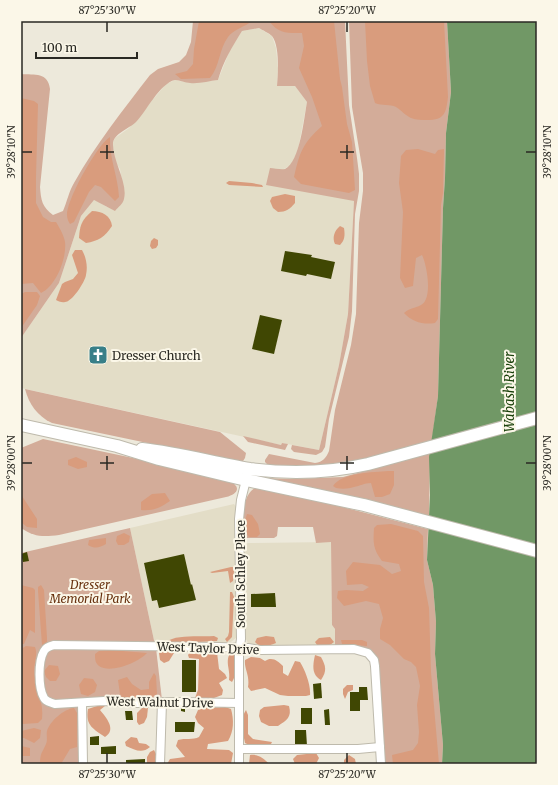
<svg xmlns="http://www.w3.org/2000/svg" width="558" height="785" font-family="Merriweather,serif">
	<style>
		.built { fill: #e3ddc7 }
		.green { fill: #d3ac99 }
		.forest { fill: #d99c7d }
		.water { fill: #719866 }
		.building { fill: #404703 }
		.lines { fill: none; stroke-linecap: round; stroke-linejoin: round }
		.minor-casing { stroke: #bebaac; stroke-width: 10 }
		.primary-casing { stroke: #bebaac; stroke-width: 14 }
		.minor { stroke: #fff; stroke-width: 8 }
		.primary { stroke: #fff; stroke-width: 12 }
		.ticks { fill: none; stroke: #2a2923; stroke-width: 1.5 }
		.labels { text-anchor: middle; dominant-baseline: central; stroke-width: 4; stroke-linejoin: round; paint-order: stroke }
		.poi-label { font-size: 12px; fill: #2a2923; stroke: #fbf7e8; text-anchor: start }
		.street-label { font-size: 12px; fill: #2a2923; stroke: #fbf7e8 }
		.park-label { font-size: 12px; font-style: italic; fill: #67300d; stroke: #fbf7e8 }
		.water-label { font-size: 13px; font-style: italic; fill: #19400a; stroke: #fbf7e8 }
		.neatline { fill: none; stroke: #2a2923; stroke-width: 1.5 }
		.ticks-label { font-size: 10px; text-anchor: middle; fill: #2a2923 }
	</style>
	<rect width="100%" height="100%" fill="#ede9db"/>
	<g class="built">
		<path d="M 259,28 L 272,36 L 276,48 L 278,68 L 277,86 L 295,86 L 307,102 L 298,150 L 291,165 L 284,169 L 354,201 L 348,314 L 339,365 L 319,450 L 282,443 L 281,445 L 21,388 L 21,338 L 59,283 L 81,216 L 94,200 L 99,202 L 107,207 L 124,199 L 124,193 L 120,169 L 115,161 L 112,144 L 115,138 L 129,128 L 166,84 L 175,80 L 191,83 L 218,80 L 230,50 L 242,31 Z"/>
		<path d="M 234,504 L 236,507 L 236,514 L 237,635 L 236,638 L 227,645 L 155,645 L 130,528 Z"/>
		<path d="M 331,542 L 332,625 L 335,629 L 335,647 L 260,648 L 248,643 L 245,637 L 243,551 L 244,545 L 248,543 Z"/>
	</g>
	<g class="green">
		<path d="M 193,21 L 345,21 L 349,105 L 357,158 L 359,174 L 359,191 L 355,214 L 352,311 L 349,337 L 329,419 L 325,447 L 322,452 L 316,455 L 294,452 L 291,449 L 292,445 L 319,450 L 339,365 L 348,314 L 354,201 L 266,185 L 270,168 C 274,168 281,170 285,169 C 300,162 304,118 307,102 L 295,86 L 277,86 C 278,74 280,46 272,36 C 269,33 262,30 259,28 L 242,31 C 232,47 223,62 218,80 C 209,81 199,84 190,83 C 185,83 180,80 175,80 C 160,83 146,112 136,122 C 129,129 112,134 113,145 C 113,161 128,183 124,199 C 123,204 118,207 115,211 L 94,200 L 81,216 L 59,283 L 21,338 L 21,74 C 35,75 48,72 50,89 L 40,187 C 41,200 42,207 53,215 L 63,211 C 67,202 69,191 74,183 C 96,144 123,110 150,75 L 158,69 L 179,62 L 186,55 L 191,42 Z"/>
		<path d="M 349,21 L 447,21 L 451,92 L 446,133 L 445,178 L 443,208 L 438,396 L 432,440 C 401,448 369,460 336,464 C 314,467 291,467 268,465 L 265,462 L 265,460 L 269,454 L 315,463 C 323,462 326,458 329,451 L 335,410 L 351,345 L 356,314 L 359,223 L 363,191 L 363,173 L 352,107 Z"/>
		<path d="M 25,389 L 220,432 L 246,453 L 245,458 L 243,461 L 238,462 L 52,423 C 37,416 29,404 25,389 Z"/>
		<path d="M 243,436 L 281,445 L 282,443 L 288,444 L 285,450 L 248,442 Z"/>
		<path d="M 43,439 L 133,458 L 230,481 C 242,488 237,494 226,497 L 59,535 C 43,537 34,537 21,528 L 21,448 Z"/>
		<path d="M 430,453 L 429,516 L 366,499 L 265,478 L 291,479 L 343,477 Z"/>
		<path d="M 257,487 L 331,504 L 428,529 L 427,560 L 433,585 L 436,622 L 435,654 L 443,745 L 442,764 L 383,764 L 374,656 L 335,647 L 335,629 L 332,625 L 331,542 L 316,543 L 313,527 L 278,527 L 277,536 L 274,538 L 246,538 L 243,537 C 242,523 241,493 257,487 Z"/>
		<path d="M 130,528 L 155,645 L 56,643 L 42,651 L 42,698 L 80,706 L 80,764 L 21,764 L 21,553 Z"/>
		<path d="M 156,648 L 162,700 L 73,701 L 49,700 L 43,686 L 43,658 L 50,649 Z"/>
	</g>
	<g class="forest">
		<path d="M 199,21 L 252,21 C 245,27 234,29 228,37 C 219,49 220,66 210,78 L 181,79 L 175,74 L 187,71 L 193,64 L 194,49 Z"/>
		<path d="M 269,21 L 334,21 L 340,79 L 342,87 L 347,124 L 352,142 L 355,190 L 349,193 L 301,184 L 294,177 C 300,152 302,144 322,126 L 312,97 L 299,68 L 304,46 L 302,33 C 287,33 279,34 269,21 Z"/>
		<path d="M 365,21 L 444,21 L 448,97 C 446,113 445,120 427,120 C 422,120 416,120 411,118 C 406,116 401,110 396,107 C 390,104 382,106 375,103 L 370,86 L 367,61 Z"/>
		<path d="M 21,98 L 34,101 L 38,104 L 36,177 L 36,203 L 43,217 L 51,222 L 56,222 C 59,227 64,235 65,242 C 67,258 56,286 41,293 L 33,283 L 21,284 Z"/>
		<path d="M 110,137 C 109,158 118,176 119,197 L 115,201 L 101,187 L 95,185 L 89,192 L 74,222 L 70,224 C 68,221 67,218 67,215 C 67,199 97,145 110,137 Z"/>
		<path d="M 418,149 L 435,154 L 438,150 L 444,149 L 444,152 L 443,193 L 441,205 L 438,319 L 435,323 C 424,325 412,322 404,313 C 411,307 414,309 421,305 C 433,299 427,265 422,255 L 416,258 L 413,286 L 405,288 L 400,278 L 403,212 L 399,183 L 401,156 L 406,150 Z"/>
		<path d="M 229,181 L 252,183 L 262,185 L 263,187 L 229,185 L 226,183 Z"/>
		<path d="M 285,194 L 295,196 L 295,203 C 290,209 286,212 278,212 L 273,208 L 270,201 L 272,197 Z"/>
		<path d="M 92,211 C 102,211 111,216 112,226 C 105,237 98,241 86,243 L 79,238 C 80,224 82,220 92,211 Z"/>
		<path d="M 340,226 L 344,228 C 345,235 345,240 340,245 L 335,244 C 332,238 334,231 340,226 Z"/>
		<path d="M 154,238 L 158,240 L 158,245 L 156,248 L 152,249 L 150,246 L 151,241 Z"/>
		<path d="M 75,250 L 82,250 C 86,257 88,266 86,275 C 85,282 72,302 65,302 C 62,303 58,301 56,300 L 62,284 L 65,282 L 73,279 L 78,273 L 72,255 Z"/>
		<path d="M 25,292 L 37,292 L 40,296 L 37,305 L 21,328 L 21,294 Z"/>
		<path d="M 76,457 L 87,462 L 87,467 L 78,469 L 68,465 L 68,460 Z"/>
		<path d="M 21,463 L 22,463 L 22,496 L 37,519 L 37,528 L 27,527 L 21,522 Z"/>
		<path d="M 388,471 L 394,471 L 394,485 L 390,494 L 382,497 L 375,497 L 371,483 C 364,483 360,486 354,487 C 348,489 342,489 336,488 L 333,486 C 341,473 374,472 388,471 Z"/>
		<path d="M 165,493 L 170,501 C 160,508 153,511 141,510 L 141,502 L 152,494 Z"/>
		<path d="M 247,514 L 252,515 L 258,524 L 260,534 L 257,537 L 249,537 C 243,529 244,523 247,514 Z"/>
		<path d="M 391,524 L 418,531 L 423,536 L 424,582 L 429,608 L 431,672 L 439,764 L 393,764 L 392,755 L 413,750 L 418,743 L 419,732 L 417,705 L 420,686 L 416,667 L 411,662 L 404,659 L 390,645 L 380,639 L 380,629 L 383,618 L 379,604 L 366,601 L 344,606 L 337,598 L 338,591 L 346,590 L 363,591 L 369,587 L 362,584 L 347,585 L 346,571 L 353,562 L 380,565 L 392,574 L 401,571 L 399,564 L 382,561 C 373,549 373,543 374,528 L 377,525 Z"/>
		<path d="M 124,533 L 130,536 L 129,542 L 124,545 L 118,545 L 116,541 L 117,536 Z"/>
		<path d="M 106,538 L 106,544 C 99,548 95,549 88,545 L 89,540 Z"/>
		<path d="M 231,567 L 233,567 L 234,571 L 233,581 L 230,583 L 228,571 L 212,573 L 210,572 Z"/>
		<path d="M 21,585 L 33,588 L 35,590 L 35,633 L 30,630 L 24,644 L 21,644 Z"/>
		<path d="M 41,585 L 44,590 L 47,638 L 47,643 L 42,645 L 38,591 L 38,587 Z"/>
		<path d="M 230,592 L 232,592 L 234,597 L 232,637 L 227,642 L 225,639 L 228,636 L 229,632 Z"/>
		<path d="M 214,636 L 218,638 L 217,641 L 198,642 L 166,642 C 176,634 201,637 214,636 Z"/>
		<path d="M 266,636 L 274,637 L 276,643 C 268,646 261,649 255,642 L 257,638 Z"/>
		<path d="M 330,637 L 334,642 C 328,647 324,647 317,645 L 315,642 L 319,638 Z"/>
		<path d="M 341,640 L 362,640 L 367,642 L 367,646 L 342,644 Z"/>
		<path d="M 26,646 L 35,647 C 38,654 34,663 34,672 C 36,688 44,703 42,719 L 38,723 L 23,724 L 21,723 L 21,649 Z"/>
		<path d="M 110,650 L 147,653 C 139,662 111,674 99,666 C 95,663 95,659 95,654 L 99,651 Z"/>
		<path d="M 162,650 L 169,650 L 174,653 L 169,661 L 164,663 L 160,660 L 159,653 Z"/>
		<path d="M 197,651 L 211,651 L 217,652 L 219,669 L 225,674 L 227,678 L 219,683 L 223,690 L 222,695 L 214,698 L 195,698 L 198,690 L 199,659 L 189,658 L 188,655 L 190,652 Z"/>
		<path d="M 231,652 L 234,652 C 237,660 237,675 232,682 L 229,680 C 231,670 224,661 231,652 Z"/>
		<path d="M 315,655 L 321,657 C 326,666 327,671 321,680 C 311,675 313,664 315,655 Z"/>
		<path d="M 251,657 L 260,658 L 265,661 C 272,656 278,661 283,666 L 283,673 L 288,676 L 295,661 L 300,662 C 305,670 311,685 310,695 L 306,696 L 288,696 L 280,695 L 265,688 L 251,691 L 248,687 C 250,675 244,669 245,660 Z"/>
		<path d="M 49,665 L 58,666 L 60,674 L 56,681 L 50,681 L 46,677 L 44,671 Z"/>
		<path d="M 154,673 L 156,676 L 157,694 C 146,702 136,700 123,698 L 120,694 L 118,680 L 127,677 L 132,684 L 141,690 L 149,689 L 149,682 Z"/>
		<path d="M 84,678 L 93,679 L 97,685 L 95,692 L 88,696 L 81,694 L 79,685 Z"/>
		<path d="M 347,685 L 353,685 L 353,690 L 348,692 L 345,699 L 343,694 L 343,689 Z"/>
		<path d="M 100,705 L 105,706 L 100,710 C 106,717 117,730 105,737 C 94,729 85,726 88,709 Z"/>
		<path d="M 284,705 L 289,706 C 292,717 287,720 278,726 L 269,726 L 261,722 L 259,716 L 260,710 L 264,707 Z"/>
		<path d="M 225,707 L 231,709 C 234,720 234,731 228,741 L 208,744 L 207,749 L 229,750 L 233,753 L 231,764 L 167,764 L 170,759 L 185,757 L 176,746 L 178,740 C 185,738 193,740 199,737 L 204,728 L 198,723 L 195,717 L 198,710 L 204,708 Z"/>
		<path d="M 74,708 L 77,713 L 77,747 L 70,749 L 61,764 L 40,764 C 40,753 42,753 46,744 C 48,740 46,735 47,731 C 50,721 64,709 74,708 Z"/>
		<path d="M 142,708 L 148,708 L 147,717 L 144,723 L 139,725 L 137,722 L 137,713 Z"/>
		<path d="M 246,710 L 248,715 L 248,734 L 253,739 L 272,742 L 271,744 L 249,745 L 245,743 C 243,734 240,718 246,710 Z"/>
		<path d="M 34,728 L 41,730 L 40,738 L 34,743 L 24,738 L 21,738 L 21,731 Z"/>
		<path d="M 131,737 L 137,738 L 139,743 L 146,744 L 150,747 C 142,754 135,750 126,746 L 125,742 Z"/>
		<path d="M 21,746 L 30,748 L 30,756 L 21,756 Z"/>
		<path d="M 154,750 L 156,754 L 155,764 L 147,764 L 147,757 L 150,752 Z"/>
		<path d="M 316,753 L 319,758 L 316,764 L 295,764 L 293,759 L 297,755 Z"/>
		<path d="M 250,755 C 258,754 264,758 269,764 L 249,764 Z"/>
		<path d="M 349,755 L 355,759 L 356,764 L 344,764 L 344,760 Z"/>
	</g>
	<path class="water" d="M 447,21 L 537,21 L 537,764 L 442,764 L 443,745 L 435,654 L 436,622 L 433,585 L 427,560 L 430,495 L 429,457 L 438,396 L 443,208 L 445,178 L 446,133 L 451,92 Z"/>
	<g class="building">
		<path d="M 285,251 L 312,255 L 311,257 L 335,262 L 331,279 L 307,274 L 306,276 L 281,271 Z"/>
		<path d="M 260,315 L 282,320 L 274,354 L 252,349 Z"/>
		<path d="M 27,552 L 29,561 L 23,562 L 21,554 Z"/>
		<path d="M 184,554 L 191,585 L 192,584 L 196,600 L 159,608 L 157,600 L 152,601 L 144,563 Z"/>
		<path d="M 275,593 L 276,607 L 251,607 L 251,594 Z"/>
		<rect x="182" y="660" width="14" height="32"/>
		<path d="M 321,683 L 322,698 L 314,699 L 313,684 Z"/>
		<path d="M 359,687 L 367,687 L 368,700 L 360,700 L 360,711 L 350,711 L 350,692 L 359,692 Z"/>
		<path d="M 181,707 L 185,708 L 185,712 L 181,711 Z"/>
		<rect x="301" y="708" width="11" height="16"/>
		<path d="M 329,709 L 330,725 L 325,725 L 324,710 Z"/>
		<path d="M 125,711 L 132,711 L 133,720 L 126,720 Z"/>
		<path d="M 175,722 L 195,722 L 194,732 L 175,732 Z"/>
		<path d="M 295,730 L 306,730 L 307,746 L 295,746 Z"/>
		<path d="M 99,736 L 99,745 L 90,745 L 90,737 Z"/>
		<path d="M 116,746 L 116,754 L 101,754 L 101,747 Z"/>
		<path d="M 145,759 L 145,764 L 126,764 L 126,760 Z"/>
	</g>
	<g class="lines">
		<defs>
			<g id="minor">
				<path d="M 82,703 L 83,764"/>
				<path d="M 239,703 L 176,702 L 137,703 L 104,701 L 55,704 C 50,702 46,702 44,698 C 38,688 38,661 44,651 C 46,647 50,646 54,645 L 218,647 L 248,648 L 260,650 L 354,649 L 368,653 L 374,660 L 375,666 L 381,764"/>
				<path d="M 239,749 L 358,749 L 380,747"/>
				<path d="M 160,764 L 162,702"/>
				<path d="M 239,764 L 239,653 L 241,639 L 239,519 L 241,500 L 247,476"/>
			</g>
			<g id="primary">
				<path d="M 21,425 L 117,446 L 159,459 L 246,480 L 364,505 L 537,551"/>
				<path d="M 142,449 C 179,453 214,463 250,469 C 289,474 329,473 368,464 L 537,418"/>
			</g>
		</defs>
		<use href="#minor" class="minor-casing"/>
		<use href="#primary" class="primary-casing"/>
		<use href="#minor" class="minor"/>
		<use href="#primary" class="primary"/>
	</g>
	<path class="ticks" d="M 107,22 L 107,32M 347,22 L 347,32M 107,145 L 107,159M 347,145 L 347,159M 22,152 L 32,152M 100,152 L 114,152M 340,152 L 354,152M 526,152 L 536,152M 107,456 L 107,470M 347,456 L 347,470M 22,463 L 32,463M 100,463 L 114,463M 340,463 L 354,463M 526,463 L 536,463M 107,753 L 107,763M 347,753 L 347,763"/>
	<defs>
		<symbol id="church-square" viewBox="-11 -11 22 22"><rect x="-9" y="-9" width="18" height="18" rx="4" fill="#387f88" stroke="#fbf7e8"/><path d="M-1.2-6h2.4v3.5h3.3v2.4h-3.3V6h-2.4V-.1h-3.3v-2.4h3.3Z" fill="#fff"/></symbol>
	</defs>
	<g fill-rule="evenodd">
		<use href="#church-square" x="87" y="344" width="22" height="22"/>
	</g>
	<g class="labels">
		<g class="poi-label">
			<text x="112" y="355">Dresser Church</text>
		</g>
		<g class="street-label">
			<text transform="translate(240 574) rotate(-90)">South Schley Place</text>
			<text transform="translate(208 648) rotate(2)">West Taylor Drive</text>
			<text transform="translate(160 702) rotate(1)">West Walnut Drive</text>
		</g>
		<g class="park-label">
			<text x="90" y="584">Dresser<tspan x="90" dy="14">Memorial Park</tspan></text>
		</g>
		<g class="water-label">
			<text transform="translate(509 392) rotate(-90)">Wabash River</text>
		</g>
	</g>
	<rect width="558" height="785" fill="none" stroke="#fbf7e8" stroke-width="44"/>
	<path d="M36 52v6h101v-6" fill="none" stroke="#2a2923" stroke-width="2"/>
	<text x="42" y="52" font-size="12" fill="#2a2923" stroke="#fbf7e8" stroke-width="3" paint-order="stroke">100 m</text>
	<rect x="22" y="22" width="514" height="741" class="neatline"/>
	<g class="ticks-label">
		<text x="107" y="14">87°25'30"W</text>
		<text x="347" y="14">87°25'20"W</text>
		<text transform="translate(11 152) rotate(-90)" y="4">39°28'10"N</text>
		<text transform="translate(547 152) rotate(-90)" y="4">39°28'10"N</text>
		<text transform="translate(11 463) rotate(-90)" y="4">39°28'00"N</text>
		<text transform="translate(547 463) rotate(-90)" y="4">39°28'00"N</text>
		<text x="107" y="778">87°25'30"W</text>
		<text x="347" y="778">87°25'20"W</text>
	</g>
</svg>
